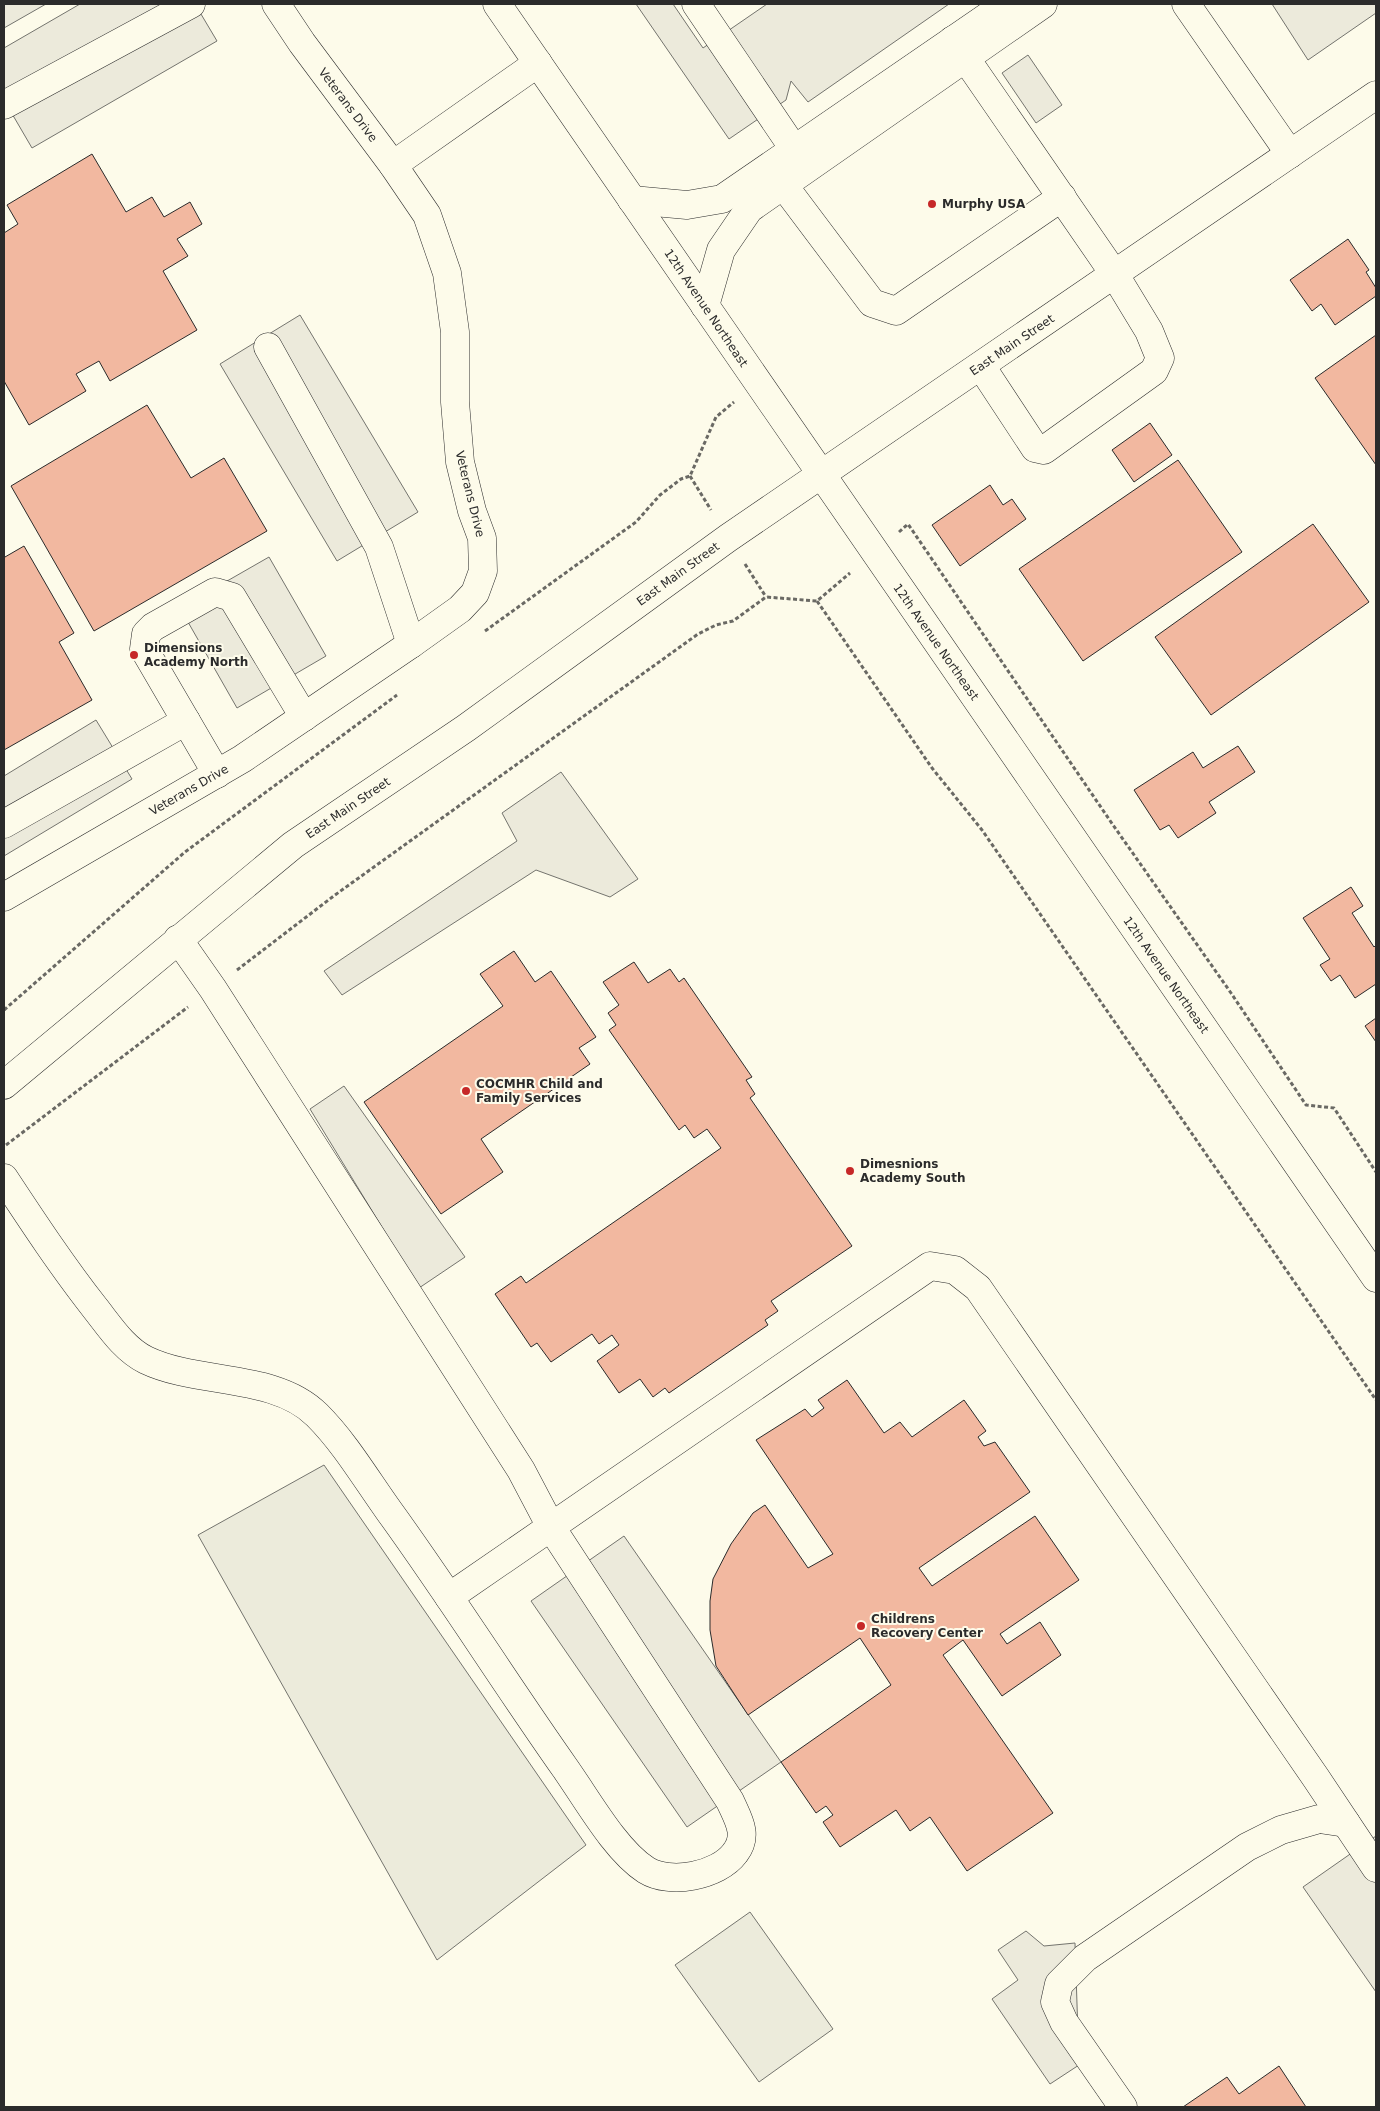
<svg xmlns="http://www.w3.org/2000/svg" width="1380" height="2111" font-family="'DejaVu Sans',sans-serif">
	<style>
		.green { fill: #ecebdb; stroke: #74746e }
		.parking { fill: #eceadb; stroke: #74746e }
		.building { fill: #f2b8a0; stroke: #2b2b2b }
		.lines { fill: none; stroke-linecap: round; stroke-linejoin: round }
		.minor-casing { stroke: #2b2b2b; stroke-width: 29 }
		.major-casing { stroke: #2b2b2b; stroke-width: 29 }
		.path { stroke: #6a6964; stroke-width: 3; stroke-dasharray: 4 2.5; stroke-linecap: butt }
		.minor { stroke: #fdfbea; stroke-width: 28 }
		.major { stroke: #fdfbea; stroke-width: 28 }
		.poi-dot { fill: #c62828; stroke: #fdfbea; stroke-width: 2 }
		.labels { text-anchor: middle; dominant-baseline: central; stroke-width: 4; stroke-linejoin: round; paint-order: stroke }
		.street-label { font-size: 12px; fill: #2b2b2b; stroke: #fdfbea }
		.poi-label { font-size: 12px; font-weight: bold; fill: #2b2b2b; stroke: #fdfbea; text-anchor: start }
	</style>
	<rect width="100%" height="100%" fill="#fdfbea"/>
	<g class="green">
		<path d="M 324,1465 L 586,1845 L 437,1960 L 198,1535 Z"/>
		<path d="M 750,1912 L 833,2029 L 759,2082 L 675,1965 Z"/>
	</g>
	<g class="parking">
		<path d="M 4,4 L 46,4 L 4,28 Z"/>
		<path d="M 80,4 L 195,4 L 217,41 L 32,148 L 4,100 L 4,48 Z"/>
		<path d="M 636,4 L 673,4 L 703,48 L 767,4 L 949,4 L 808,102 L 791,81 L 786,100 L 729,139 Z"/>
		<path d="M 1272,4 L 1376,4 L 1376,13 L 1308,60 Z"/>
		<path d="M 1028,55 L 1062,105 L 1036,123 L 1002,73 Z"/>
		<path d="M 300,315 L 418,512 L 337,561 L 220,364 Z"/>
		<path d="M 269,557 L 326,656 L 237,708 L 180,608 Z"/>
		<path d="M 96,720 L 132,779 L 4,856 L 4,776 Z"/>
		<path d="M 561,772 L 638,879 L 610,897 L 536,870 L 342,995 L 324,971 L 517,841 L 502,813 Z"/>
		<path d="M 344,1086 L 465,1257 L 419,1288 L 310,1109 Z"/>
		<path d="M 624,1536 L 781,1762 L 687,1827 L 531,1601 Z"/>
		<path d="M 1376,1836 L 1376,1992 L 1303,1887 Z"/>
		<path d="M 1026,1931 L 1044,1946 L 1075,1943 L 1079,2065 L 1050,2084 L 992,1999 L 1018,1980 L 998,1950 Z"/>
	</g>
	<g class="building">
		<path d="M 92,154 L 126,212 L 152,197 L 164,217 L 190,202 L 202,224 L 177,239 L 188,256 L 163,271 L 197,330 L 110,381 L 99,361 L 76,374 L 86,391 L 29,425 L 4,381 L 4,233 L 18,224 L 7,205 Z"/>
		<path d="M 1348,239 L 1369,270 L 1366,272 L 1376,288 L 1376,296 L 1335,325 L 1321,304 L 1312,311 L 1290,280 Z"/>
		<path d="M 1376,335 L 1376,465 L 1315,378 Z"/>
		<path d="M 147,405 L 191,478 L 224,458 L 267,531 L 94,631 L 11,486 Z"/>
		<path d="M 1150,423 L 1172,455 L 1134,482 L 1112,450 Z"/>
		<path d="M 1178,460 L 1242,552 L 1083,661 L 1019,569 Z"/>
		<path d="M 990,485 L 1003,505 L 1012,499 L 1026,519 L 960,566 L 932,525 Z"/>
		<path d="M 1313,524 L 1369,602 L 1211,715 L 1155,637 Z"/>
		<path d="M 24,546 L 74,633 L 59,642 L 92,700 L 4,750 L 4,555 L 5,557 Z"/>
		<path d="M 1238,746 L 1255,772 L 1209,802 L 1216,813 L 1178,838 L 1169,825 L 1160,830 L 1134,790 L 1193,752 L 1203,768 Z"/>
		<path d="M 1351,887 L 1363,906 L 1352,913 L 1374,947 L 1376,945 L 1376,984 L 1355,998 L 1340,975 L 1331,981 L 1320,965 L 1330,959 L 1303,918 Z"/>
		<path d="M 514,951 L 535,982 L 551,971 L 596,1037 L 579,1048 L 590,1064 L 481,1139 L 503,1172 L 441,1214 L 364,1102 L 503,1006 L 480,974 Z"/>
		<path d="M 634,962 L 648,983 L 670,969 L 679,982 L 684,978 L 752,1077 L 746,1080 L 755,1094 L 750,1098 L 852,1246 L 771,1301 L 778,1311 L 765,1320 L 768,1325 L 669,1393 L 665,1388 L 653,1397 L 640,1379 L 619,1393 L 597,1361 L 619,1345 L 612,1335 L 599,1344 L 592,1334 L 551,1362 L 537,1343 L 531,1347 L 495,1294 L 521,1276 L 526,1283 L 721,1148 L 707,1129 L 694,1138 L 685,1125 L 679,1130 L 609,1030 L 616,1025 L 608,1013 L 619,1005 L 603,982 Z"/>
		<path d="M 1376,1018 L 1376,1042 L 1365,1026 Z"/>
		<path d="M 847,1380 L 884,1433 L 900,1422 L 912,1437 L 964,1400 L 986,1431 L 978,1437 L 984,1446 L 995,1442 L 1030,1492 L 919,1568 L 932,1586 L 1035,1516 L 1079,1580 L 1000,1634 L 1007,1644 L 1040,1622 L 1061,1655 L 1002,1696 L 963,1640 L 943,1655 L 1053,1813 L 967,1871 L 930,1817 L 910,1831 L 896,1810 L 840,1847 L 823,1822 L 833,1815 L 826,1806 L 816,1813 L 781,1762 L 891,1685 L 860,1638 L 748,1715 L 716,1666 L 710,1630 L 710,1601 L 713,1579 L 731,1544 L 753,1513 L 765,1505 L 808,1568 L 833,1554 L 756,1440 L 805,1409 L 812,1417 L 824,1408 L 818,1400 Z"/>
		<path d="M 1279,2066 L 1306,2107 L 1183,2107 L 1227,2077 L 1239,2094 Z"/>
	</g>
	<g class="lines">
		<defs>
			<g id="minor">
				<path d="M 696,4 L 794,149"/>
				<path d="M 1186,4 L 1290,154"/>
				<path d="M 953,40 L 1115,275 L 1149,331 L 1160,358 L 1154,371 L 1044,450 L 1035,448 L 981,366"/>
				<path d="M 4,105 L 191,4"/>
				<path d="M 393,165 L 538,63"/>
				<path d="M 772,170 L 872,303 L 896,311 L 1062,197"/>
				<path d="M 632,200 L 687,205 L 722,199 L 1006,4"/>
				<path d="M 705,306 L 721,250 L 749,209 L 1043,4"/>
				<path d="M 268,347 L 379,547 L 411,644"/>
				<path d="M 217,774 L 144,649 L 146,634 L 153,627 L 215,592 L 232,597 L 304,717"/>
				<path d="M 4,824 L 186,721"/>
				<path d="M 4,897 L 242,759 L 411,644 L 460,609 L 475,593 L 483,571 L 482,538 L 472,511 L 460,462 L 455,402 L 455,332 L 447,273 L 427,215 L 393,165 L 302,43 L 276,4"/>
				<path d="M 4,1085 L 293,845 L 466,728 L 728,538 L 1376,95"/>
				<path d="M 4,1178 C 33,1222 62,1266 95,1308 C 110,1327 124,1349 146,1360 C 198,1385 275,1373 317,1415 C 345,1443 366,1479 389,1511 C 450,1595 505,1683 565,1768 C 587,1799 615,1850 646,1870 C 670,1885 718,1876 735,1853 C 749,1835 738,1819 730,1801 L 551,1527 L 521,1470 L 213,989 L 178,939"/>
				<path d="M 449,1597 L 930,1266 L 955,1270 L 978,1288 L 1316,1778 L 1376,1868"/>
				<path d="M 1123,2107 L 1064,2022 L 1055,2002 L 1059,1984 L 1085,1958 L 1247,1847 L 1281,1830 L 1319,1819 L 1346,1823"/>
			</g>
			<path id="major" d="M 497,4 L 1376,1278"/>
		</defs>
		<use href="#minor" class="minor-casing"/>
		<use href="#major" class="major-casing"/>
		<g class="path">
			<path d="M 690,476 L 711,510"/>
			<path d="M 899,532 L 908,524 L 1113,825 L 1231,993 L 1306,1105 L 1334,1108 L 1376,1172"/>
			<path d="M 745,564 L 766,597"/>
			<path d="M 817,601 L 932,768 L 982,830 L 1376,1400"/>
			<path d="M 485,631 L 636,522 L 660,495 L 681,479 L 690,476 L 716,417 L 734,402"/>
			<path d="M 237,970 L 335,895 L 698,634 L 716,625 L 733,621 L 766,597 L 817,601 L 850,573"/>
			<path d="M 4,1010 L 185,852 L 397,695"/>
			<path d="M 6,1145 L 188,1007"/>
		</g>
		<use href="#minor" class="minor"/>
		<use href="#major" class="major"/>
	</g>
	<g class="poi-dot">
		<circle cx="932" cy="204" r="5"/>
		<circle cx="134" cy="655" r="5"/>
		<circle cx="466" cy="1091" r="5"/>
		<circle cx="850" cy="1171" r="5"/>
		<circle cx="861" cy="1626" r="5"/>
	</g>
	<g class="labels">
		<g class="street-label">
			<text transform="translate(348 105) rotate(53)">Veterans Drive</text>
			<text transform="translate(706 308) rotate(56)">12th Avenue Northeast</text>
			<text transform="translate(1012 345) rotate(-34)">East Main Street</text>
			<text transform="translate(470 494) rotate(76)">Veterans Drive</text>
			<text transform="translate(678 574) rotate(-36)">East Main Street</text>
			<text transform="translate(936 642) rotate(55)">12th Avenue Northeast</text>
			<text transform="translate(189 790) rotate(-30)">Veterans Drive</text>
			<text transform="translate(348 808) rotate(-34)">East Main Street</text>
			<text transform="translate(1166 975) rotate(55)">12th Avenue Northeast</text>
		</g>
		<g class="poi-label">
			<text x="942" y="204">Murphy USA</text>
			<text x="144" y="648">Dimensions<tspan x="144" dy="14">Academy North</tspan></text>
			<text x="476" y="1084">COCMHR Child and<tspan x="476" dy="14">Family Services</tspan></text>
			<text x="860" y="1164">Dimesnions<tspan x="860" dy="14">Academy South</tspan></text>
			<text x="871" y="1619">Childrens<tspan x="871" dy="14">Recovery Center</tspan></text>
		</g>
	</g>
	<rect width="1380" height="2111" fill="none" stroke="#2b2b2b" stroke-width="10"/>
</svg>
